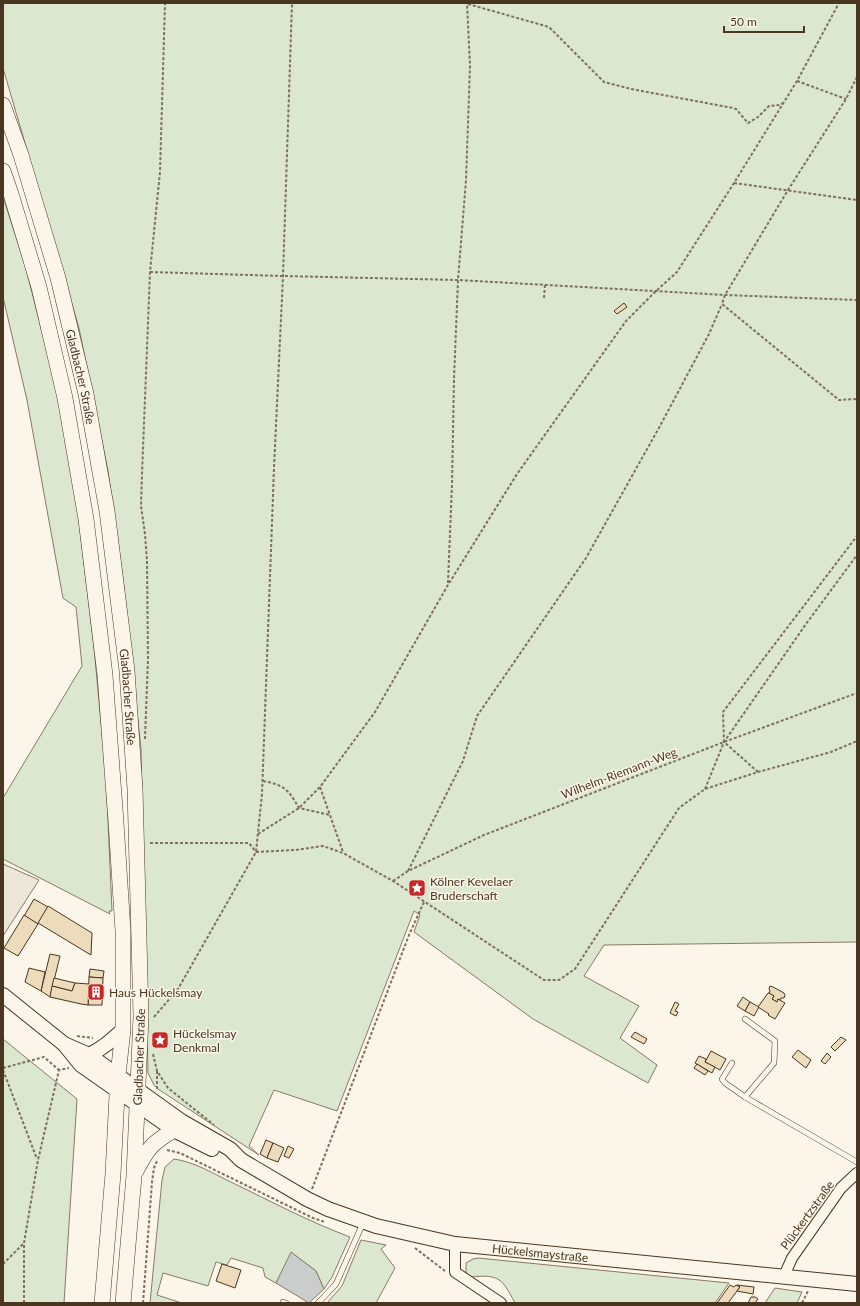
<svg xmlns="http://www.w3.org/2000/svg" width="860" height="1306" font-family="Lato,sans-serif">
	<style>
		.green { fill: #dce7d0; stroke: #887966 }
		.parking { fill: #ede7d9; stroke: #887966 }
		.water { fill: #c9cecd; stroke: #887966 }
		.building { fill: #ecdcbc; stroke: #4a3520 }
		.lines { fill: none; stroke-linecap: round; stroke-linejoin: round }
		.lane-casing { stroke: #4a3520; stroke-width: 6 }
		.street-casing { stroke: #4a3520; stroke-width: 12 }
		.secondary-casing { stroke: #4a3520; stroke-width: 16 }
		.primary-casing { stroke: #4a3520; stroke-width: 16 }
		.path { stroke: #7f6f5c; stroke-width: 2; stroke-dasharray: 3 2; stroke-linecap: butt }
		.lane { stroke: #fbf6e9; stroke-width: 5 }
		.street { stroke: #fbf6e9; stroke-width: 10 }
		.secondary { stroke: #fbf6e9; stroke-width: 14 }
		.primary { stroke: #fbf6e9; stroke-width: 15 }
		.labels { text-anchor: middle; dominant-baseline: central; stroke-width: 3; stroke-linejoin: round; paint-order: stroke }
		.street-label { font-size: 12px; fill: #4a3520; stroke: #fbf6e9 }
		.poi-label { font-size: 12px; fill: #4a3520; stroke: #fbf6e9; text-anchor: start }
	</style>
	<rect width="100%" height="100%" fill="#fbf6e9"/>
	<g class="green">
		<path d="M 3,3 L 857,3 L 857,942 L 604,945 L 584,976 L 639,1006 L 620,1038 L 657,1065 L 648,1083 L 533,1019 L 414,932 L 420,915 L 414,911 L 337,1111 L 274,1090 L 249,1146 L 259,1155 L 158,1089 L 154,1085 L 148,1073 L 141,749 L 123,579 L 108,471 L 79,328 L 3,68 Z"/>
		<path d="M 3,197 L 25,265 L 59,399 L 78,513 L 94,648 L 106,776 L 112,911 L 109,911 L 110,914 L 3,859 L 3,798 L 82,666 L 76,607 L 63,598 L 27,400 L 3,297 Z"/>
		<path d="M 3,1039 L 77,1099 L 64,1303 L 3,1303 Z"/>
		<path d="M 174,1159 C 195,1162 214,1174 233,1183 C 272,1202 310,1222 350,1237 L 332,1277 L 324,1289 L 316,1271 L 292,1253 L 276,1283 L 265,1277 L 263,1268 L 231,1258 L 227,1265 L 216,1262 L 208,1286 L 163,1273 L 157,1295 L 182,1303 L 150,1303 L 162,1180 L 165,1167 Z"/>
		<path d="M 361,1240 L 386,1245 L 381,1249 L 395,1268 L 376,1303 L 327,1303 L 342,1286 Z"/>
		<path d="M 478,1258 L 729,1283 L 715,1303 L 515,1303 C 502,1279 500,1274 471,1277 L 466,1273 L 466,1263 L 473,1259 Z"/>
		<path d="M 775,1288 L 802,1292 L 797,1303 L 765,1303 Z"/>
	</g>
	<path class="parking" d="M 3,864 L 39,880 L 3,936 Z"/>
	<path class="water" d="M 291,1252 L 316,1271 L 324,1289 L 309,1303 L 276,1283 Z"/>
	<g class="building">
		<path d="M 624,303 L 627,307 L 617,314 L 614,311 Z"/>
		<path d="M 34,899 L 48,907 L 38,924 L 24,916 Z"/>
		<path d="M 48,906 L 92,933 L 91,955 L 38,923 Z"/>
		<path d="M 24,915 L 38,924 L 18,956 L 4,948 Z"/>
		<path d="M 50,954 L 60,956 L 50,997 L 41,991 Z"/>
		<path d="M 29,968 L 45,972 L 41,991 L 25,982 Z"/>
		<path d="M 90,969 L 104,971 L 103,978 L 89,977 Z"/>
		<path d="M 89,977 L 103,978 L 102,1005 L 88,1005 Z"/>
		<path d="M 54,978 L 75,983 L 72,991 L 52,986 Z"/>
		<path d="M 75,983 L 89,984 L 88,1005 L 81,1004 L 50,997 L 52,986 L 72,991 Z"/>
		<path d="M 770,986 L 773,987 L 784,993 L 785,995 L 784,998 L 781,998 L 780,1000 L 778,999 L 777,1002 L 772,999 L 774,996 L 769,993 L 770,991 L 769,989 Z"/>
		<path d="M 769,993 L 774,996 L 772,999 L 777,1002 L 778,999 L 785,1003 L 775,1019 L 768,1015 L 769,1014 L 758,1007 L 768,993 Z"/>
		<path d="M 743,997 L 750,1002 L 745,1011 L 737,1006 Z"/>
		<path d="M 675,1002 L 679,1004 L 675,1011 L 678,1012 L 676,1016 L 670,1013 Z"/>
		<path d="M 750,1002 L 759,1007 L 754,1016 L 745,1011 Z"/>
		<path d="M 635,1032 L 647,1039 L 644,1044 L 631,1037 Z"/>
		<path d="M 841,1037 L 846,1040 L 835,1051 L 831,1047 Z"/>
		<path d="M 798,1050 L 811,1060 L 806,1068 L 792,1057 Z"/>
		<path d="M 711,1051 L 726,1059 L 720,1070 L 705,1062 Z"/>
		<path d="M 827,1053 L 831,1057 L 825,1064 L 821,1061 Z"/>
		<path d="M 699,1056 L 706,1059 L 705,1062 L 715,1067 L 712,1073 L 695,1063 Z"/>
		<path d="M 697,1064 L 708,1071 L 705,1075 L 694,1068 Z"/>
		<path d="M 266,1140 L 273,1143 L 267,1158 L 260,1154 Z"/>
		<path d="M 273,1143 L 284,1148 L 278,1162 L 267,1158 Z"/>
		<path d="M 288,1146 L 294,1149 L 289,1158 L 284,1156 Z"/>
		<path d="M 222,1264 L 241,1270 L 235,1288 L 216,1281 Z"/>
		<path d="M 730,1285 L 734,1287 L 736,1285 L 740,1287 L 728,1303 L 717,1303 Z"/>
		<path d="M 737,1285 L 754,1287 L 753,1294 L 737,1291 L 740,1287 Z"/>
		<path d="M 751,1297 L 755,1297 L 758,1299 L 755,1303 L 748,1303 Z"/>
	</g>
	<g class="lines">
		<defs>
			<g id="lane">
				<path d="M 745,1019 L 775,1041 L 774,1063 L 745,1097 L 857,1162"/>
				<path d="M 732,1063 L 722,1079 L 725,1083 L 745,1097"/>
				<path d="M 283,1302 L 286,1303"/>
				<path d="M 318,1303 L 336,1284 L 363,1223"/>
			</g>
			<g id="street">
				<path d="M 455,1244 L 455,1272 L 501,1303"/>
				<path d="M 784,1276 L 792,1258 L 841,1188 L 857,1173"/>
			</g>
			<g id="secondary">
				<path d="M 3,995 L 64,1044 L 81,1065 L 174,1130 L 212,1149"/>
				<path id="s1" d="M 64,1044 L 89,1055 L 181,1121 L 230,1149 L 241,1160 L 307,1199 L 328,1209 L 376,1226 L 455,1244 L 857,1284"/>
				<path d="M 89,1055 C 102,1049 112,1040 123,1030"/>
			</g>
			<g id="primary">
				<path id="s2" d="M 3,105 L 21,155 L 58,278 L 86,394 L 107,511 L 127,671 L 135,789 L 141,1016 L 134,1176 L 123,1303"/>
				<path d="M 3,171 L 11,194 L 39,287 L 65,398 L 86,519 L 105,675 L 116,822 L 123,931 L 123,1030 L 118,1075 L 113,1174 L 102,1303"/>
				<path d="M 136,1171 C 148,1148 152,1143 174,1130"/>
			</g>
		</defs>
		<use href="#lane" class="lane-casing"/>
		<use href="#street" class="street-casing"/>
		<use href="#secondary" class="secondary-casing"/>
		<use href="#primary" class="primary-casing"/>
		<g class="path">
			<path d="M 468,4 L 549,27 L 604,82 L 631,89 L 733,108 L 736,109 L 748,123 L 758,117 L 769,106 L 779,105 L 783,103"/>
			<path d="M 857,77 L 846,99 L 788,190 L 725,295 L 722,304 L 839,400 L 857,399"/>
			<path d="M 797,81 L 846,99"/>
			<path d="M 734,183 L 857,200"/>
			<path d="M 150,272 L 283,276 L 458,280 L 725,295 L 857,300"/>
			<path d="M 544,298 L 545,284"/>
			<path d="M 448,583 L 452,484 L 454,379 L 458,280 L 466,180 L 470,66 L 467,3"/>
			<path d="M 145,739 L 148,659 L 147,561 L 145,534 L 141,506 L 142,474 L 150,272 L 160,172 L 165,3"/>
			<path d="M 758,772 L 724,742 L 723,712 L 857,536"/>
			<path d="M 263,781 C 284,785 288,789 299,808 L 330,815"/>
			<path d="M 320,787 L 343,852"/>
			<path d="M 705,789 L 724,742 L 806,624 L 857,555"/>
			<path d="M 258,834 L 299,808 L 320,787 L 375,712 L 448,585 L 517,474 L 626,321 L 656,291 L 677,272 L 734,183 L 797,81 L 839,3"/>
			<path d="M 150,843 L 249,843 L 256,852"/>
			<path d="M 256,852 L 295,850 L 323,846 L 343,853 L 393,881 L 544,980 L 559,980 L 575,969 L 679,808 L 705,789 L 758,772 L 831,752 L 857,741"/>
			<path d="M 408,871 L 463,761 L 477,716 L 586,558 L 660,426 L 709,334 L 722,304"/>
			<path d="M 393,881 L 408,871 L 484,835 L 724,742 L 857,693"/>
			<path d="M 154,1017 L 178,989 L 256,852 L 262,794 L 274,468 L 283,276 L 292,3"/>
			<path d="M 77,1036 L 93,1038"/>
			<path d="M 153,1054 L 157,1071 L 168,1088 L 214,1125"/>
			<path d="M 3,1068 L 44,1057 L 59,1070"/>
			<path d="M 3,1070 L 37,1159"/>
			<path d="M 157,1089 L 157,1071"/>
			<path d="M 167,1150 L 180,1153 L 313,1218 L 325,1222"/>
			<path d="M 312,1189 L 409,935 L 424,902"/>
			<path d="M 415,1248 L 445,1271"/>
			<path d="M 3,1264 L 24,1243"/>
			<path d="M 24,1303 L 24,1243 L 38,1160 L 59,1070 L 69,1068"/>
			<path d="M 143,1303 L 152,1182 L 154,1168 L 157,1161"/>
			<path d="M 802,1303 L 808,1291"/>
		</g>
		<use href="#lane" class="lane"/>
		<use href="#street" class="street"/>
		<use href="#secondary" class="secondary"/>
		<use href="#primary" class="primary"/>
	</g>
	<defs>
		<symbol id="sight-square" viewBox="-11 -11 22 22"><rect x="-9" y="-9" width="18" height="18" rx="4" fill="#c62828" stroke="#fbf6e9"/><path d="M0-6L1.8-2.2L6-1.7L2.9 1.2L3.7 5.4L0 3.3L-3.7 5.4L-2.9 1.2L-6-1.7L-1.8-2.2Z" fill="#fff"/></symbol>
		<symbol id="building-square" viewBox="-11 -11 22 22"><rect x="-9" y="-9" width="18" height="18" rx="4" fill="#c62828" stroke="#fbf6e9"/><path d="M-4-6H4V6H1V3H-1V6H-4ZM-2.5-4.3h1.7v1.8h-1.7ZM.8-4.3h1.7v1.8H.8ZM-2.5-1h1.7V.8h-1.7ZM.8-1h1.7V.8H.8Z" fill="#fff"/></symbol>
	</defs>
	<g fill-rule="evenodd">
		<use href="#sight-square" x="407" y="878" width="20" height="20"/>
		<use href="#building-square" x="86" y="982" width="20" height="20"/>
		<use href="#sight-square" x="150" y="1030" width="20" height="20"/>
	</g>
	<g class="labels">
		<g class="street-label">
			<text stroke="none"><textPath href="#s2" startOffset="283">Gladbacher Straße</textPath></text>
			<text stroke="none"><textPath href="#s2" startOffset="607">Gladbacher Straße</textPath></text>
			<text transform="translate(619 773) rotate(-21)">Wilhelm-Riemann-Weg</text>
			<text transform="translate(139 1057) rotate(-88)">Gladbacher Straße</text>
			<text transform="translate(807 1215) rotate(-54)">Plückertzstraße</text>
			<text stroke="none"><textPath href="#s1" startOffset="530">Hückelsmaystraße</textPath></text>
		</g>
		<g class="poi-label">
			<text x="430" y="881">Kölner Kevelaer<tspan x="430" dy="14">Bruderschaft</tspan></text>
			<text x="109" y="992">Haus Hückelsmay</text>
			<text x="173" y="1033">Hückelsmay<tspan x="173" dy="14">Denkmal</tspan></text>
		</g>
	</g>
	<rect width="860" height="1306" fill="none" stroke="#4a3520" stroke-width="8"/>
	<path d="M724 26v6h80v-6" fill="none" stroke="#4a3520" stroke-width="2"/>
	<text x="730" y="26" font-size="12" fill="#4a3520" stroke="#fbf6e9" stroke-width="3" paint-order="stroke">50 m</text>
</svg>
